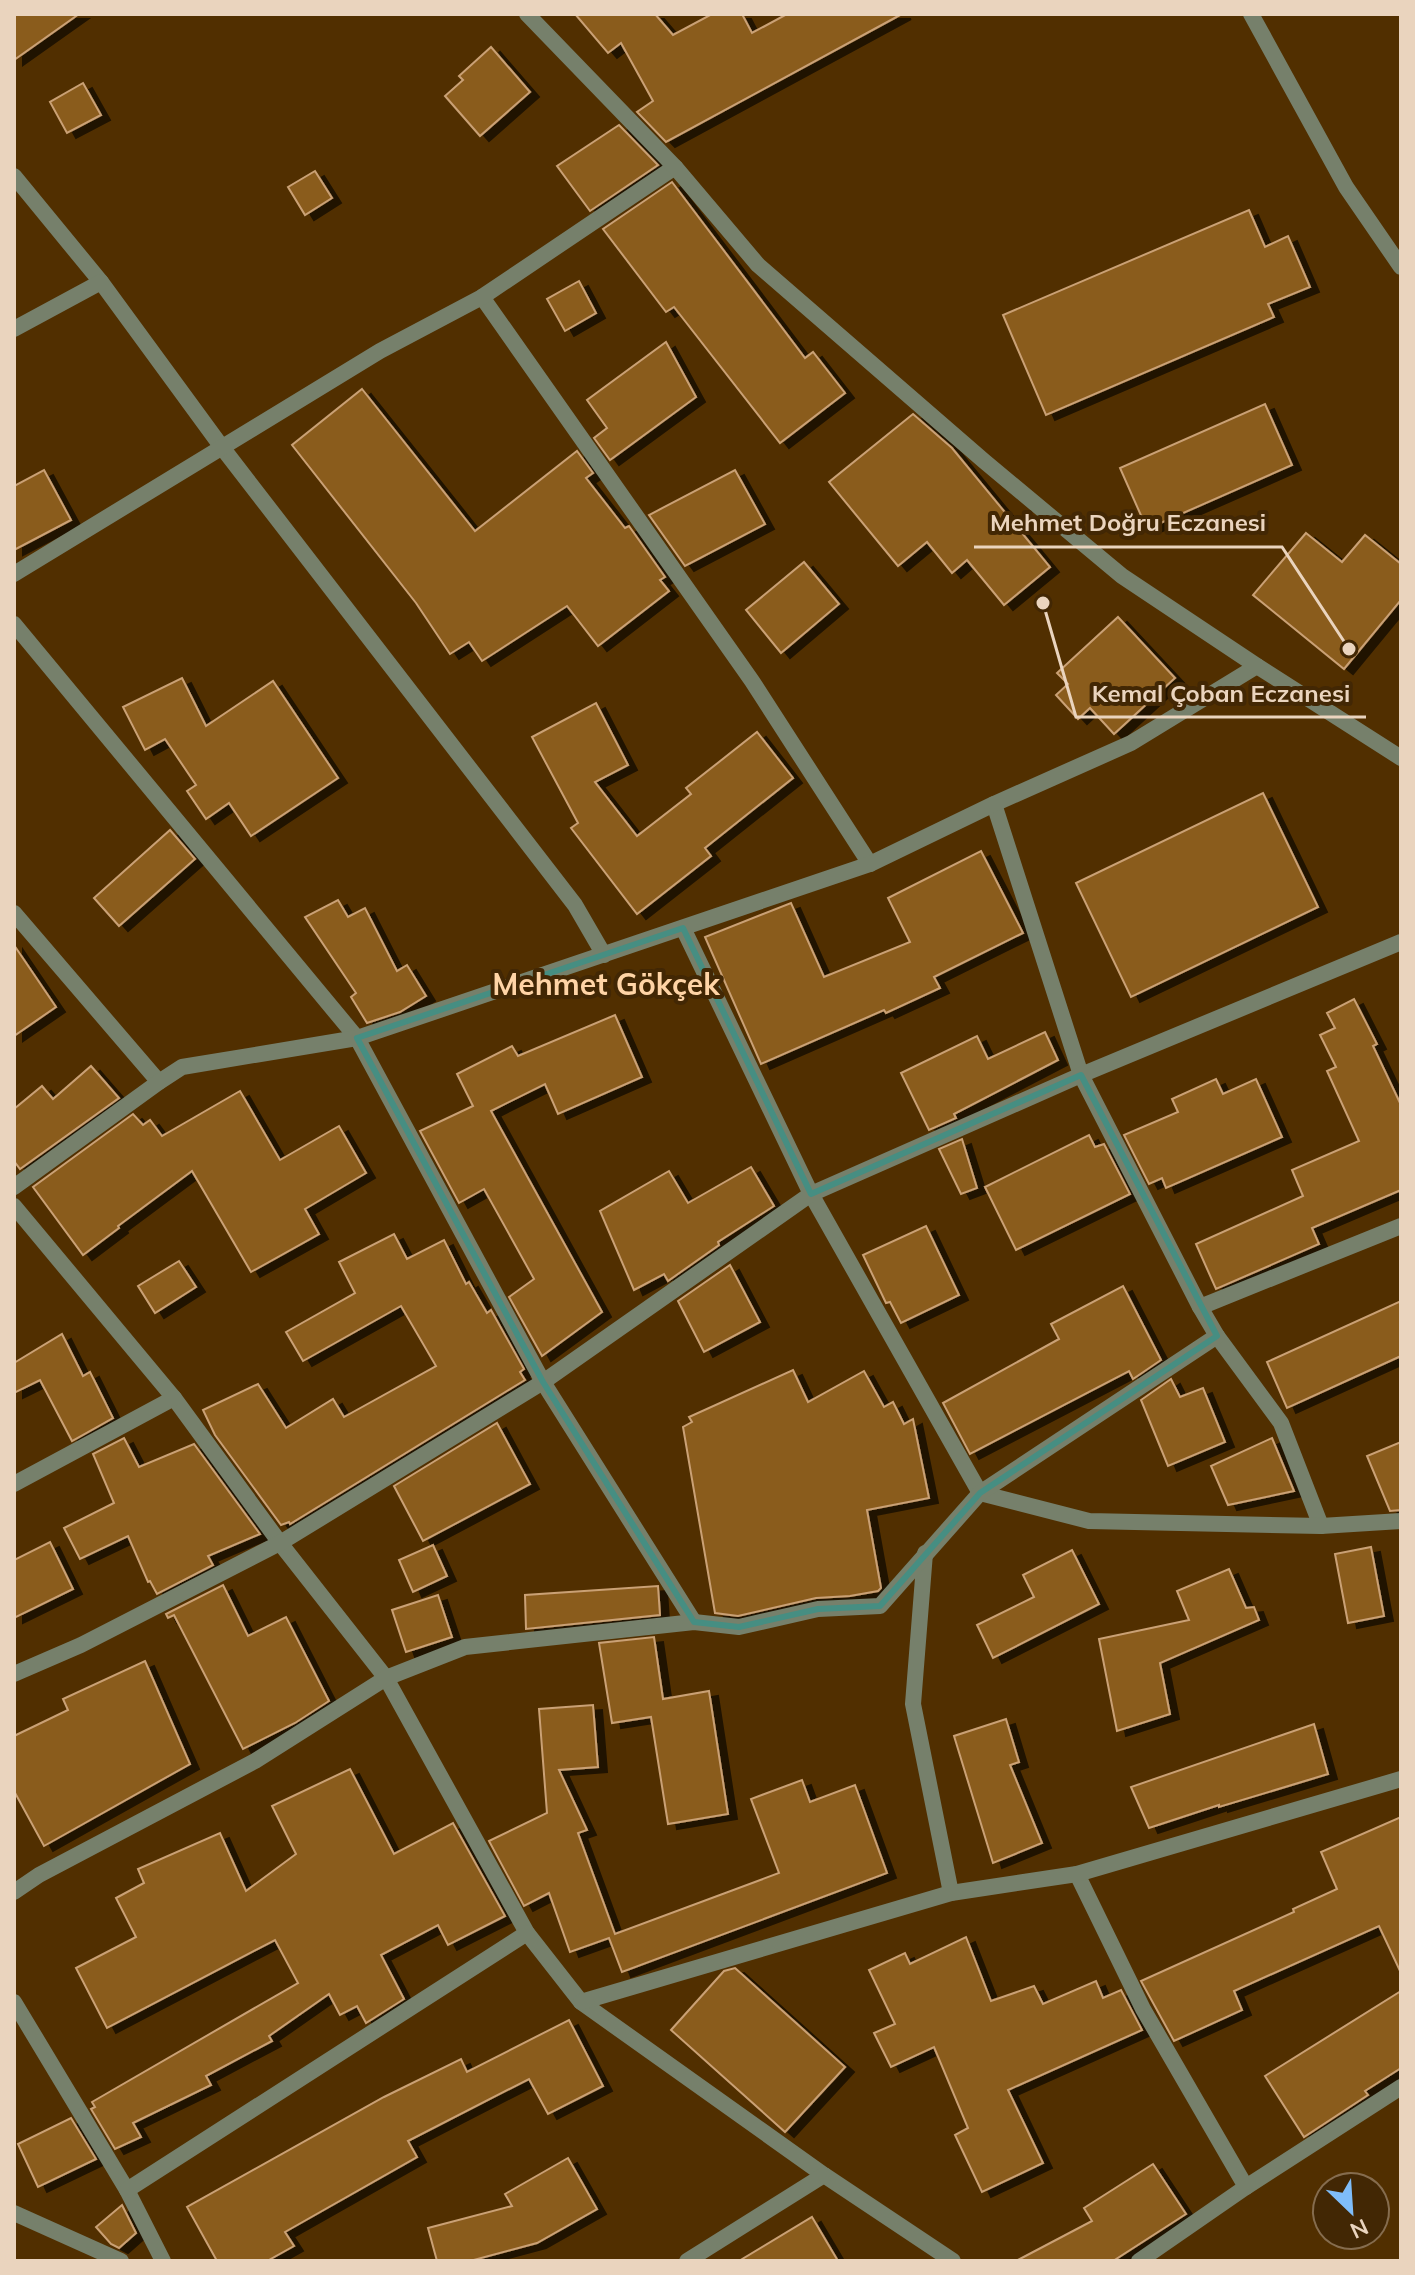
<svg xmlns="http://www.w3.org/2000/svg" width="1415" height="2275" font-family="Mulish,sans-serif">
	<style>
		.building { fill: #8a5b1f; stroke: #caa175; stroke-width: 2; filter: url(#shadow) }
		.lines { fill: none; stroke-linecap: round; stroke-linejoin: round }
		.minor { stroke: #76806b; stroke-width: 16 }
		.tertiary { stroke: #76806b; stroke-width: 16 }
		.marked { fill: none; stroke: #468e82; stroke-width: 6; stroke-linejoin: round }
		.labels { text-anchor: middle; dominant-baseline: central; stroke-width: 8; stroke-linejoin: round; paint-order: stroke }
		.district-label { font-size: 30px; font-weight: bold; fill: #ffd4a6; stroke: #422704 }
		.leader { fill: none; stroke: #ead4be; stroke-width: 3 }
		.callout-dot { fill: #ead4be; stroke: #422704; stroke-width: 3 }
		.callout-label { font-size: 24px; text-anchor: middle; font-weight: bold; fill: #ead4be; stroke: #422704; stroke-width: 8; stroke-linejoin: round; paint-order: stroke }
	</style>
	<defs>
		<filter id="shadow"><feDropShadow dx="9" dy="5" stdDeviation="0" flood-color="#0009"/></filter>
	</defs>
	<rect width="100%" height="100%" fill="#512f00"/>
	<g class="building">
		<path d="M 14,14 L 79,14 L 14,60 Z"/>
		<path d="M 575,14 L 655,14 L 673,35 L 712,14 L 742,14 L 752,33 L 787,14 L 902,14 L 666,142 L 637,112 L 653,101 L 621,43 L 608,53 Z"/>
		<path d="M 491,47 L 530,92 L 480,136 L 445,96 L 463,80 L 459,76 Z"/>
		<path d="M 83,83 L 101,115 L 67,133 L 50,102 Z"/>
		<path d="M 619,125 L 658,165 L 590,211 L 557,166 Z"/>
		<path d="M 315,171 L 332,198 L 305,215 L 288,187 Z"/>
		<path d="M 672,182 L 805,358 L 813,352 L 845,393 L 780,443 L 674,307 L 666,312 L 603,229 Z"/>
		<path d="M 1249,210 L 1265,247 L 1288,236 L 1310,287 L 1268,304 L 1274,317 L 1046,415 L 1003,315 Z"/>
		<path d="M 579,281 L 596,313 L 565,331 L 547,299 Z"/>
		<path d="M 666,342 L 696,397 L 610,460 L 594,438 L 607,428 L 587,400 Z"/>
		<path d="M 362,389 L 475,531 L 577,451 L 593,473 L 586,478 L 625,528 L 629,526 L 665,577 L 660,580 L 669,591 L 598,646 L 567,606 L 482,661 L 469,642 L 450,654 L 416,603 L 292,445 Z"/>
		<path d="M 1265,404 L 1292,465 L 1147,529 L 1120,468 Z"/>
		<path d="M 913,414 L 952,448 L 1050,567 L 1004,605 L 967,560 L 952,573 L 927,542 L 898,566 L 829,482 Z"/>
		<path d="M 44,470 L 71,520 L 14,550 L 14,486 Z"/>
		<path d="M 735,470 L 765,524 L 685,566 L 649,515 Z"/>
		<path d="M 1306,533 L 1342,562 L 1365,535 L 1401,564 L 1401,600 L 1344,669 L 1253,595 Z"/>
		<path d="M 804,562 L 839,604 L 781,653 L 746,610 Z"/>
		<path d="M 1118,617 L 1175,678 L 1114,734 L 1090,708 L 1078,719 L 1056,695 L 1068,684 L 1057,673 Z"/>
		<path d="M 182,678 L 206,726 L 273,681 L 338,778 L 251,836 L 229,803 L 206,819 L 187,791 L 196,785 L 165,739 L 145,750 L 123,707 Z"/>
		<path d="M 596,703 L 628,765 L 595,782 L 637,836 L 691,794 L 686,788 L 757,732 L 793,778 L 705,848 L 711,856 L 637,914 L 571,828 L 578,823 L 532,737 Z"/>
		<path d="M 1263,793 L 1318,907 L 1131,997 L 1076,883 Z"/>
		<path d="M 170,830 L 195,859 L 119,926 L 94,898 Z"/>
		<path d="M 981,851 L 1023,933 L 934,977 L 940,988 L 886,1013 L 884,1010 L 761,1064 L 705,937 L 791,903 L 824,977 L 910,942 L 888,898 Z"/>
		<path d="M 338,900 L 348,917 L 365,908 L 397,971 L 407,965 L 426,996 L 400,1012 L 367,1023 L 351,997 L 356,993 L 305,917 Z"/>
		<path d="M 14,945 L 56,1007 L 14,1036 Z"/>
		<path d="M 1354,999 L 1377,1044 L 1373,1046 L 1401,1105 L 1401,1190 L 1312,1228 L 1319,1244 L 1216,1289 L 1196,1244 L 1303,1196 L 1292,1170 L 1359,1141 L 1327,1071 L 1336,1067 L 1320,1035 L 1335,1028 L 1327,1013 Z"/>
		<path d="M 615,1015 L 642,1077 L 558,1114 L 545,1084 L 491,1111 L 602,1312 L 542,1356 L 509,1297 L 534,1279 L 484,1189 L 459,1203 L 420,1131 L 473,1106 L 457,1074 L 512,1046 L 518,1056 Z"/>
		<path d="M 1045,1032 L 1058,1060 L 954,1114 L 956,1118 L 929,1130 L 901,1073 L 977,1036 L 988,1059 Z"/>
		<path d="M 91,1066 L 119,1098 L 20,1169 L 14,1161 L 14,1109 L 42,1086 L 53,1099 Z"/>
		<path d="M 1216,1079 L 1223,1094 L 1256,1079 L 1282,1137 L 1166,1188 L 1162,1178 L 1149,1184 L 1124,1135 L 1178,1112 L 1172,1099 Z"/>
		<path d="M 240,1091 L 280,1160 L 339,1126 L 366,1173 L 305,1209 L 319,1234 L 251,1272 L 192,1171 L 118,1226 L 119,1228 L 83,1255 L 33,1187 L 133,1114 L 143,1125 L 150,1120 L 162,1136 Z"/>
		<path d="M 1089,1135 L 1095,1147 L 1104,1144 L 1130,1194 L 1016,1250 L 985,1187 Z"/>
		<path d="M 962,1139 L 977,1188 L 961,1194 L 939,1149 Z"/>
		<path d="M 751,1167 L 774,1206 L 718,1242 L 719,1245 L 668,1281 L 664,1274 L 634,1290 L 600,1211 L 669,1171 L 688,1203 Z"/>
		<path d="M 926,1226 L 959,1295 L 901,1323 L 890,1302 L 886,1303 L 863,1255 Z"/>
		<path d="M 394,1234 L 407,1259 L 444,1240 L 466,1284 L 469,1282 L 487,1313 L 491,1310 L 524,1369 L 520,1372 L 525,1380 L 290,1524 L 289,1522 L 281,1525 L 215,1435 L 203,1410 L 258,1384 L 286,1428 L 333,1399 L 344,1417 L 436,1366 L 401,1306 L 303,1361 L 286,1332 L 355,1293 L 339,1262 Z"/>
		<path d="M 179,1261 L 196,1287 L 155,1313 L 138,1286 Z"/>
		<path d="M 730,1265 L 760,1322 L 704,1352 L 678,1301 Z"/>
		<path d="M 1123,1286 L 1161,1360 L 1133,1379 L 1129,1371 L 970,1454 L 943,1403 L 1059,1339 L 1051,1324 Z"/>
		<path d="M 1401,1301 L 1401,1356 L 1287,1408 L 1267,1362 Z"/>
		<path d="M 62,1334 L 83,1376 L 90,1372 L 113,1418 L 72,1441 L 40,1380 L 14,1393 L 14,1363 Z"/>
		<path d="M 793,1370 L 808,1402 L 864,1371 L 884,1407 L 893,1402 L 904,1424 L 913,1419 L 929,1498 L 867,1510 L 881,1588 L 878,1591 L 850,1596 L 816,1598 L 738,1616 L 715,1613 L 683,1427 L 692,1422 L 689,1417 Z"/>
		<path d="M 1171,1379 L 1180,1397 L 1203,1388 L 1225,1442 L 1168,1466 L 1141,1400 Z"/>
		<path d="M 497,1423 L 530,1484 L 423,1541 L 394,1486 Z"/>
		<path d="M 124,1438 L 139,1467 L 194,1444 L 260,1534 L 208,1556 L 213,1565 L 157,1594 L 150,1581 L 148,1582 L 128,1536 L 80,1559 L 64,1528 L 114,1503 L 93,1454 Z"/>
		<path d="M 1272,1438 L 1294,1491 L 1228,1505 L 1211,1466 Z"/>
		<path d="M 1401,1442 L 1401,1510 L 1390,1511 L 1367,1456 Z"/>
		<path d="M 50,1542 L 73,1589 L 14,1618 L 14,1560 Z"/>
		<path d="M 433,1545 L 447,1576 L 413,1592 L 399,1560 Z"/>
		<path d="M 1371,1547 L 1384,1616 L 1348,1623 L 1335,1554 Z"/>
		<path d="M 1072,1550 L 1099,1604 L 993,1658 L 977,1625 L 1034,1597 L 1023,1575 Z"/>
		<path d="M 1229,1569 L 1246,1608 L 1254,1607 L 1259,1620 L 1160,1663 L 1170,1714 L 1117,1731 L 1099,1639 L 1189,1620 L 1177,1591 Z"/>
		<path d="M 223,1585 L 248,1636 L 286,1617 L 329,1701 L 295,1723 L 243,1749 L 174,1615 L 168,1618 L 166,1614 Z"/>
		<path d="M 658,1586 L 660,1615 L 526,1629 L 525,1595 Z"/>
		<path d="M 438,1595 L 452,1637 L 406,1652 L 392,1610 Z"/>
		<path d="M 654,1637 L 663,1699 L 709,1691 L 728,1814 L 668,1824 L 651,1717 L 612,1723 L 599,1643 Z"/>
		<path d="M 145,1661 L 190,1764 L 44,1846 L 14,1791 L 14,1736 L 68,1710 L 63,1699 Z"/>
		<path d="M 593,1705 L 598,1767 L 559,1770 L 587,1830 L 578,1833 L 615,1934 L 779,1873 L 751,1799 L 802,1780 L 810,1802 L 855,1785 L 887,1873 L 622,1972 L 609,1938 L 570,1952 L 549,1893 L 524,1906 L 489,1841 L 547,1813 L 539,1709 Z"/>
		<path d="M 1006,1719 L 1019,1762 L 1010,1765 L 1042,1843 L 993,1863 L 954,1736 Z"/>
		<path d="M 1314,1724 L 1328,1774 L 1219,1807 L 1219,1805 L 1149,1828 L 1131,1787 Z"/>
		<path d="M 350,1769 L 394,1854 L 453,1823 L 505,1916 L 448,1945 L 438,1925 L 381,1955 L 404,1999 L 366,2023 L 357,2006 L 340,2015 L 329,1994 L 269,2036 L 272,2041 L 206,2076 L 211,2085 L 133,2123 L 141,2137 L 115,2149 L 91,2109 L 95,2107 L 92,2102 L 298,1983 L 275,1940 L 107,2028 L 76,1968 L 136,1937 L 116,1898 L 144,1883 L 138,1869 L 220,1833 L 246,1891 L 296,1854 L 272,1806 Z"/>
		<path d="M 1401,1817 L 1401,1973 L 1379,1926 L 1234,1991 L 1242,2010 L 1174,2041 L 1141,1981 L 1294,1912 L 1293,1909 L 1337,1889 L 1321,1852 Z"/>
		<path d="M 966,1937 L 991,2001 L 1034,1986 L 1043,2004 L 1096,1981 L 1103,1998 L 1121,1990 L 1142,2030 L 1008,2090 L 1043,2163 L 982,2192 L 955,2135 L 968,2128 L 934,2047 L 891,2067 L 874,2033 L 895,2024 L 869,1970 L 905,1953 L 910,1964 Z"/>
		<path d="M 735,1968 L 845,2067 L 785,2132 L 671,2030 L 724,1971 Z"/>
		<path d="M 1401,1991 L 1401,2068 L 1365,2091 L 1368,2095 L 1304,2137 L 1265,2076 Z"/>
		<path d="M 569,2020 L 603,2086 L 548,2114 L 529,2079 L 408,2141 L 417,2157 L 285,2232 L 294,2246 L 267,2261 L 217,2261 L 187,2207 L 384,2097 L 461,2059 L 467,2072 Z"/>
		<path d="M 71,2118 L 96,2159 L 38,2187 L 18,2144 Z"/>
		<path d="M 568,2158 L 597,2209 L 537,2243 L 470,2261 L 437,2261 L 428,2228 L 512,2206 L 505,2194 Z"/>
		<path d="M 1153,2164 L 1186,2214 L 1113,2261 L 1016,2261 L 1092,2221 L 1084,2208 Z"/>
		<path d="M 122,2205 L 136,2233 L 119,2248 L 111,2244 L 96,2227 Z"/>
		<path d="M 812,2217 L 838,2261 L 739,2261 Z"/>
	</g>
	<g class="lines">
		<g class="minor">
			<path d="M 1251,14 L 1346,187 L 1401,267"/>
			<path d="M 14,176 L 101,282 L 221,446 L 575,905 L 604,955"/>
			<path d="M 482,297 L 752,681 L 870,864"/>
			<path d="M 14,329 L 101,282"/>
			<path d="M 14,574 L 380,351 L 482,297 L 675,167"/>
			<path d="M 14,624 L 357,1038 L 543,1382 L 694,1622"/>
			<path d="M 994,804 L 1081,1075 L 1200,1307 L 1217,1336 L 1281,1423 L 1321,1526"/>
			<path d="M 14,913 L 159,1082"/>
			<path d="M 683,928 L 811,1194 L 980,1493 L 1089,1521 L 1321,1526 L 1401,1521"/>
			<path d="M 14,1187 L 159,1082 L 182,1067 L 357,1038 L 870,864 L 994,804 L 1131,743 L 1257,666"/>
			<path d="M 14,1206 L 174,1398 L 280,1543 L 386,1678 L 527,1933 L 581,2002 L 824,2175 L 953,2261"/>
			<path d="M 1200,1307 L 1401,1226"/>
			<path d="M 14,1484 L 174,1398"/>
			<path d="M 925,1553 L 913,1704 L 951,1893"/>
			<path d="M 14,1674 L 81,1645 L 280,1543 L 543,1382 L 811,1194 L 1081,1075 L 1401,942"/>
			<path d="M 1077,1874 L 1143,2009 L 1246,2187"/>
			<path d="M 14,1892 L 39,1875 L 255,1761 L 386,1678 L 465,1647 L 694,1622 L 739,1627 L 818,1609 L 880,1606 L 980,1493 L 1217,1336"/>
			<path d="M 14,2002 L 127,2190 L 163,2261"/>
			<path d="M 581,2002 L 951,1893 L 1077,1874 L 1401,1779"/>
			<path d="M 127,2190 L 527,1933"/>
			<path d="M 14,2213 L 121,2261"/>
			<path d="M 687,2261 L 824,2175"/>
			<path d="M 1139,2261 L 1246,2187 L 1401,2087"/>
		</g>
		<path class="tertiary" d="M 527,14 L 675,167 L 758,265 L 984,461 L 1122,576 L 1257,666 L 1401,758"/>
	</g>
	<path class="marked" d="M 683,928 L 811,1194 L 1081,1075 L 1217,1336 L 980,1493 L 880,1606 L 818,1609 L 739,1627 L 694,1622 L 543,1382 L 357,1038 Z"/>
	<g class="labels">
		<g class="district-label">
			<text x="606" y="984">Mehmet Gökçek</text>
		</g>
	</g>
	<path class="leader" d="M1349 649L1282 547H974M1043 603L1076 717H1366"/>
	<g class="callout-dot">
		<circle cx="1349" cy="649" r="8"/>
		<circle cx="1043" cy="603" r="8"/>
	</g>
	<g class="callout-label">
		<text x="1128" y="531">Mehmet Doğru Eczanesi</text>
		<text x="1221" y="702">Kemal Çoban Eczanesi</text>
	</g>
	<rect width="1415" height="2275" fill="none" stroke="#ead4be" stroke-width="32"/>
	<g transform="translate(1351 2211) rotate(155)"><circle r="38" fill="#422704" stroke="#856c4e" stroke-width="2"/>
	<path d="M0-6L14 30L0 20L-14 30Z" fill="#7fbdf9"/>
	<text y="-12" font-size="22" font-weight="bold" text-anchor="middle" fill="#ead4be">N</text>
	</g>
</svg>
